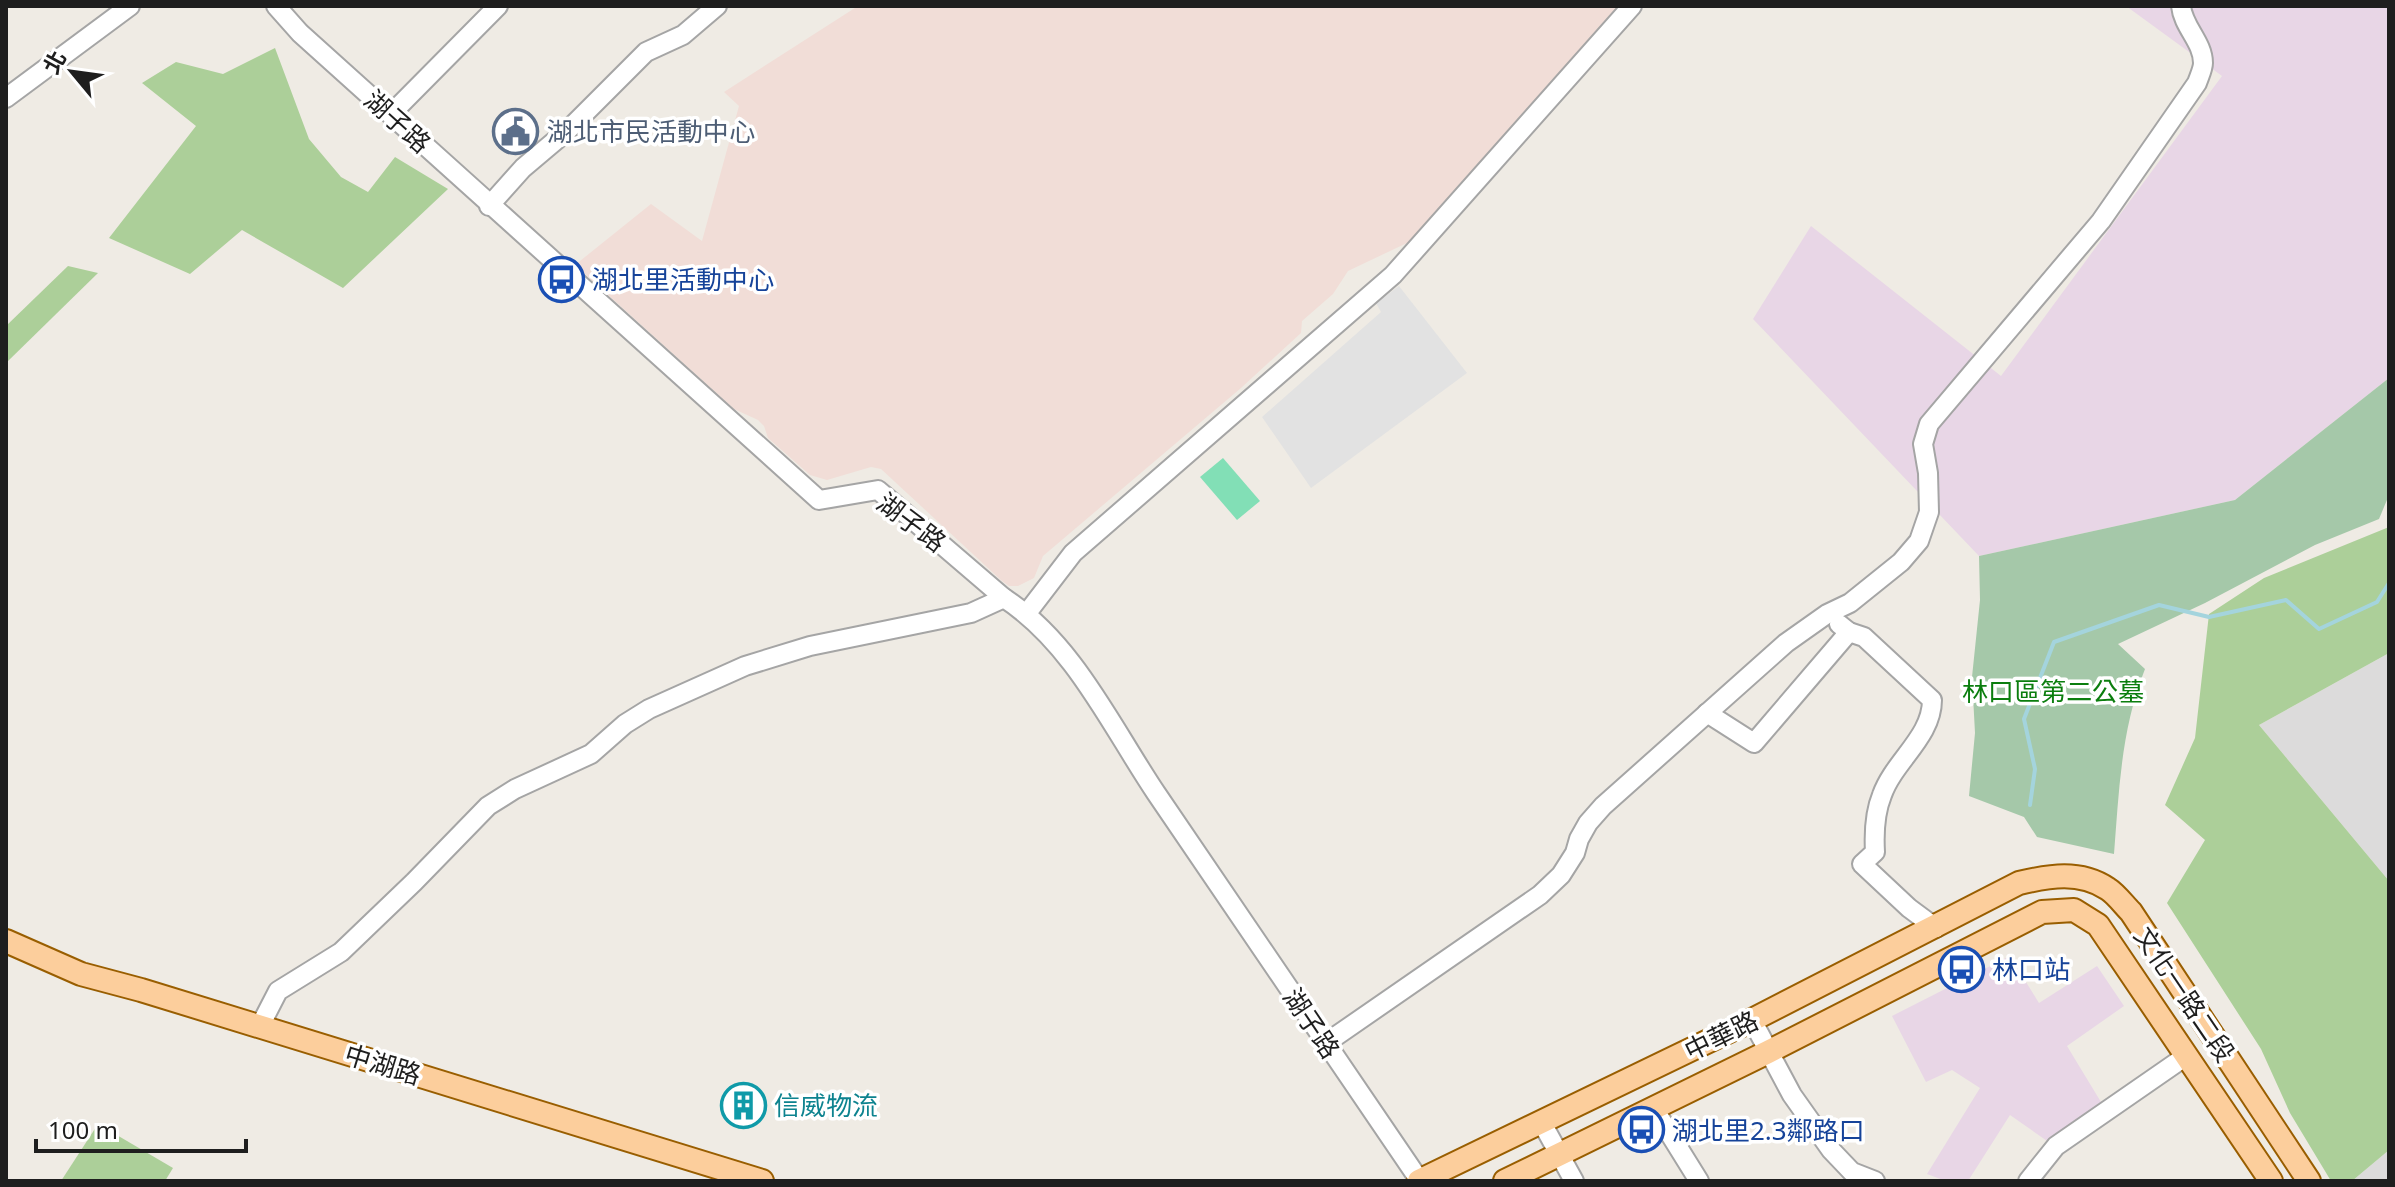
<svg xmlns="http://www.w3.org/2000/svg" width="2395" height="1187" font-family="'Noto Sans','Noto Sans TC',sans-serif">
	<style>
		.residential { fill: #dcdbdb }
		.industrial { fill: #e8d6e6 }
		.military { fill: #f1ddd7 }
		.forest { fill: #accf99 }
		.cemetery { fill: #a5c8a9 }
		.pitch { fill: #82dfb6 }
		.parking { fill: #e2e2e2 }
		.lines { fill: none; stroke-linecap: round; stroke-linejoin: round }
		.stream { stroke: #a4d4dd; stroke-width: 4 }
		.minor-casing { stroke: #a5a5a5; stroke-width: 22 }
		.major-casing { stroke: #995e00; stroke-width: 26 }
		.minor { stroke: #fff; stroke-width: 18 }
		.major { stroke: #fcce9c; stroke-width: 22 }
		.labels { text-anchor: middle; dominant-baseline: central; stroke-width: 7; stroke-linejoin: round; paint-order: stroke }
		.street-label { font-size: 26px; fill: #1e1e1e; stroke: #fff }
		.service-label { font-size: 26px; fill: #4e5e75; stroke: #fff; text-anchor: start }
		.transit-label { font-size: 26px; fill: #164399; stroke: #fff; text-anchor: start }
		.park-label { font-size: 26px; fill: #0b7e0e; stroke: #fff }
		.culture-label { font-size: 26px; fill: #0d838f; stroke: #fff; text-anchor: start }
	</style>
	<rect width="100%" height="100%" fill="#efebe4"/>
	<g class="residential">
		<path d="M 2389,653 L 2389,881 L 2259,725 Z"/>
		<path d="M 2389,1150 L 2389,1181 L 2352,1181 Z"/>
	</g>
	<g class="industrial">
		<path d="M 2126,6 L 2389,6 L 2389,378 L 2235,500 L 1979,556 L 1753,319 L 1811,226 L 2001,376 L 2222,76 Z"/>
		<path d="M 2010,956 L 2039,1003 L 2097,966 L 2124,1006 L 2067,1046 L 2104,1107 L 2050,1143 L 2010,1115 L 1968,1181 L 1946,1181 L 1927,1174 L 1980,1088 L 1952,1070 L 1926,1082 L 1892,1016 Z"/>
	</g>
	<path class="military" d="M 858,6 L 1623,6 L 1409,242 L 1348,271 L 1333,294 L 1302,321 L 1301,333 L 1241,388 L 1043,556 L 1034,578 L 1018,586 L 1009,586 L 1002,581 L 881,469 L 871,467 L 827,480 L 810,475 L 768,438 L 764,426 L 758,420 L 734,409 L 575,265 L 651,204 L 702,241 L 739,106 L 724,92 Z"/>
	<g class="forest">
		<path d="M 275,48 L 309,139 L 341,177 L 368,192 L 395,157 L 448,189 L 343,288 L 242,230 L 190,274 L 109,238 L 196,126 L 142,83 L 176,62 L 223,74 Z"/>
		<path d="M 68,266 L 98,273 L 6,363 L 6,326 Z"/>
		<path d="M 2389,527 L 2389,653 L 2259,725 L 2389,881 L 2389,1150 L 2352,1181 L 2331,1181 L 2290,1113 L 2261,1049 L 2167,903 L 2205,840 L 2165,805 L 2195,738 L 2209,614 L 2264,578 Z"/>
		<path d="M 98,1124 L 173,1168 L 165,1181 L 61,1181 Z"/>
	</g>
	<path class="cemetery" d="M 2389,378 L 2389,495 L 2379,519 L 2315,545 L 2205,603 L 2118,644 L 2145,669 C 2121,729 2119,791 2114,854 L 2037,837 L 2024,817 L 1969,796 L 1975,733 L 1972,677 L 1980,600 L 1979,556 L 2235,500 Z"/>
	<path class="pitch" d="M 1223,458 L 1260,501 L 1237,520 L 1200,477 Z"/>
	<path class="parking" d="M 1399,286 L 1467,373 L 1311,488 L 1262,417 L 1381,312 L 1376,303 Z"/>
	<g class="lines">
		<path class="stream" d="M 2030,805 L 2035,769 L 2024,719 L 2054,642 L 2159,605 L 2209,617 L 2286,600 L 2319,629 L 2377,602 L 2389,583"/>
		<defs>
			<g id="minor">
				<path d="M 276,6 L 300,33 L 819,500 L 878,490 L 1004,598 C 1074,644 1111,726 1156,793 C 1244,923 1332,1052 1420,1181"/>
				<path d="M 6,98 L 130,6"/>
				<path d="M 391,114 L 498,6"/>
				<path d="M 489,206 L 523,168 L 568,130 L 646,52 L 683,35 L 717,6"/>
				<path d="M 1027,613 L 1073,553 L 1393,275 L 1632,6"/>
				<path d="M 1849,632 L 1864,637 L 1932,700 C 1932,737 1894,761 1882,795 C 1875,812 1874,834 1875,852 L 1862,864 L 1909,908 L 1936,928"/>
				<path d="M 1707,713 L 1754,743 L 1849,632 L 1839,624"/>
				<path d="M 1752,1020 L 1792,1095 L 1831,1150 L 1852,1172 L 1875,1181"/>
				<path d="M 260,1026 L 278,991 L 341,952 L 414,882 L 488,806 L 515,789 L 591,754 L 625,724 L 649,709 L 745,666 L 810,646 L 971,613 L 1004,598"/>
				<path d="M 1326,1043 L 1540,895 L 1561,875 L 1575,853 L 1579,839 L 1588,823 L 1603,806 L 1786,643 L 1827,614 L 1850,603 L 1901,562 L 1919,541 L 1929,512 L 1928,473 L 1923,444 L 1929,424 L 2101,221 L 2197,83 C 2199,77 2203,69 2203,63 C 2203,42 2183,27 2181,6"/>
				<path d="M 1653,1107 L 1699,1181"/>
				<path d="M 1542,1123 L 1574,1181"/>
				<path d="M 2028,1181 L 2056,1146 L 2186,1056"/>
			</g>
			<g id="major">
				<path d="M 6,941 L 81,974 L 141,990 L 762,1181"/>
				<path d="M 1419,1181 L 1752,1020 L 2019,883 C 2049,876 2080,870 2108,889 C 2116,894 2124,905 2131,912 L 2309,1181"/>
				<path d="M 1505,1181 L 1768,1052 L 2042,912 L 2074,910 L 2098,925 L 2271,1181"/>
			</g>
		</defs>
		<use href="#minor" class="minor-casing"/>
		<use href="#major" class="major-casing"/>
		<use href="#minor" class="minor"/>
		<use href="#major" class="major"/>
	</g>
	<defs>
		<symbol id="civic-ring" viewBox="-11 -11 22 22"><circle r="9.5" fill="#fff" stroke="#5c6f8a" stroke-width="1.5"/><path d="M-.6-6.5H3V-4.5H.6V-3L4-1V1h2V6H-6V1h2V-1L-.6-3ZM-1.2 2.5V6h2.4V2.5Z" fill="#5c6f8a"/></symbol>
		<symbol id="bus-ring" viewBox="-11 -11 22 22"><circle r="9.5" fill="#fff" stroke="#1a4fb4" stroke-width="1.5"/><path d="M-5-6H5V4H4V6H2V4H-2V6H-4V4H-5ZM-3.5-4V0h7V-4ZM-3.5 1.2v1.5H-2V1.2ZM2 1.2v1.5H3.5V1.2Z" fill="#1a4fb4"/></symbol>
		<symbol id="building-ring" viewBox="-11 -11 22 22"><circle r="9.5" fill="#fff" stroke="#0f9aa8" stroke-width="1.5"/><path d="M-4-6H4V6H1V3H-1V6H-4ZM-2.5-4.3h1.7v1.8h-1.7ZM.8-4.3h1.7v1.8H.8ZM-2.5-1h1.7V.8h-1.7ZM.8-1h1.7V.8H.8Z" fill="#0f9aa8"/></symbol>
	</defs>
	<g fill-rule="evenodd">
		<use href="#civic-ring" x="490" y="106" width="51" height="51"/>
		<use href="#bus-ring" x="536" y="254" width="51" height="51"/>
		<use href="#bus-ring" x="1936" y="944" width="51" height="51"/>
		<use href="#building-ring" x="718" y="1080" width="51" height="51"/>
		<use href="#bus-ring" x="1616" y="1104" width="51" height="51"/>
	</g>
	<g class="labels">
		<g class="street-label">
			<text transform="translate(398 121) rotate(42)">湖子路</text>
			<text transform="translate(912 522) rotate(37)">湖子路</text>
			<text transform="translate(2185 994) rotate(56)">文化一路二段</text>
			<text transform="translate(1312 1023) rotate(56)">湖子路</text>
			<text transform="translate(1721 1035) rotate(-26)">中華路</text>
			<text transform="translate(383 1064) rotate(17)">中湖路</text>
		</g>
		<g class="service-label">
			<text x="547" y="131">湖北市民活動中心</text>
		</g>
		<g class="transit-label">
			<text x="592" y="279">湖北里活動中心</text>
			<text x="1992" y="969">林口站</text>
			<text x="1672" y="1130">湖北里2.3鄰路口</text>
		</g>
		<g class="park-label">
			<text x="2053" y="691">林口區第二公墓</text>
		</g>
		<g class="culture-label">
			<text x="774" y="1105">信威物流</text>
		</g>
	</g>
	<rect width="2395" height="1187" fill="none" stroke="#1e1e1e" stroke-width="16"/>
	<g transform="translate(72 72) rotate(299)" stroke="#ffffff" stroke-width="6" paint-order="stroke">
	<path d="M0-6L14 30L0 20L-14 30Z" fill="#1e1e1e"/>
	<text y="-12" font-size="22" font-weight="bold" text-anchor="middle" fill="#1e1e1e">北</text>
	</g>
	<path d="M36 1139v12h210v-12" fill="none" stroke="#1e1e1e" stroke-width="4"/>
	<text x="48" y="1139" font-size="24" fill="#1e1e1e" stroke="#ffffff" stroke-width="6" paint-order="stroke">100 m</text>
</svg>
